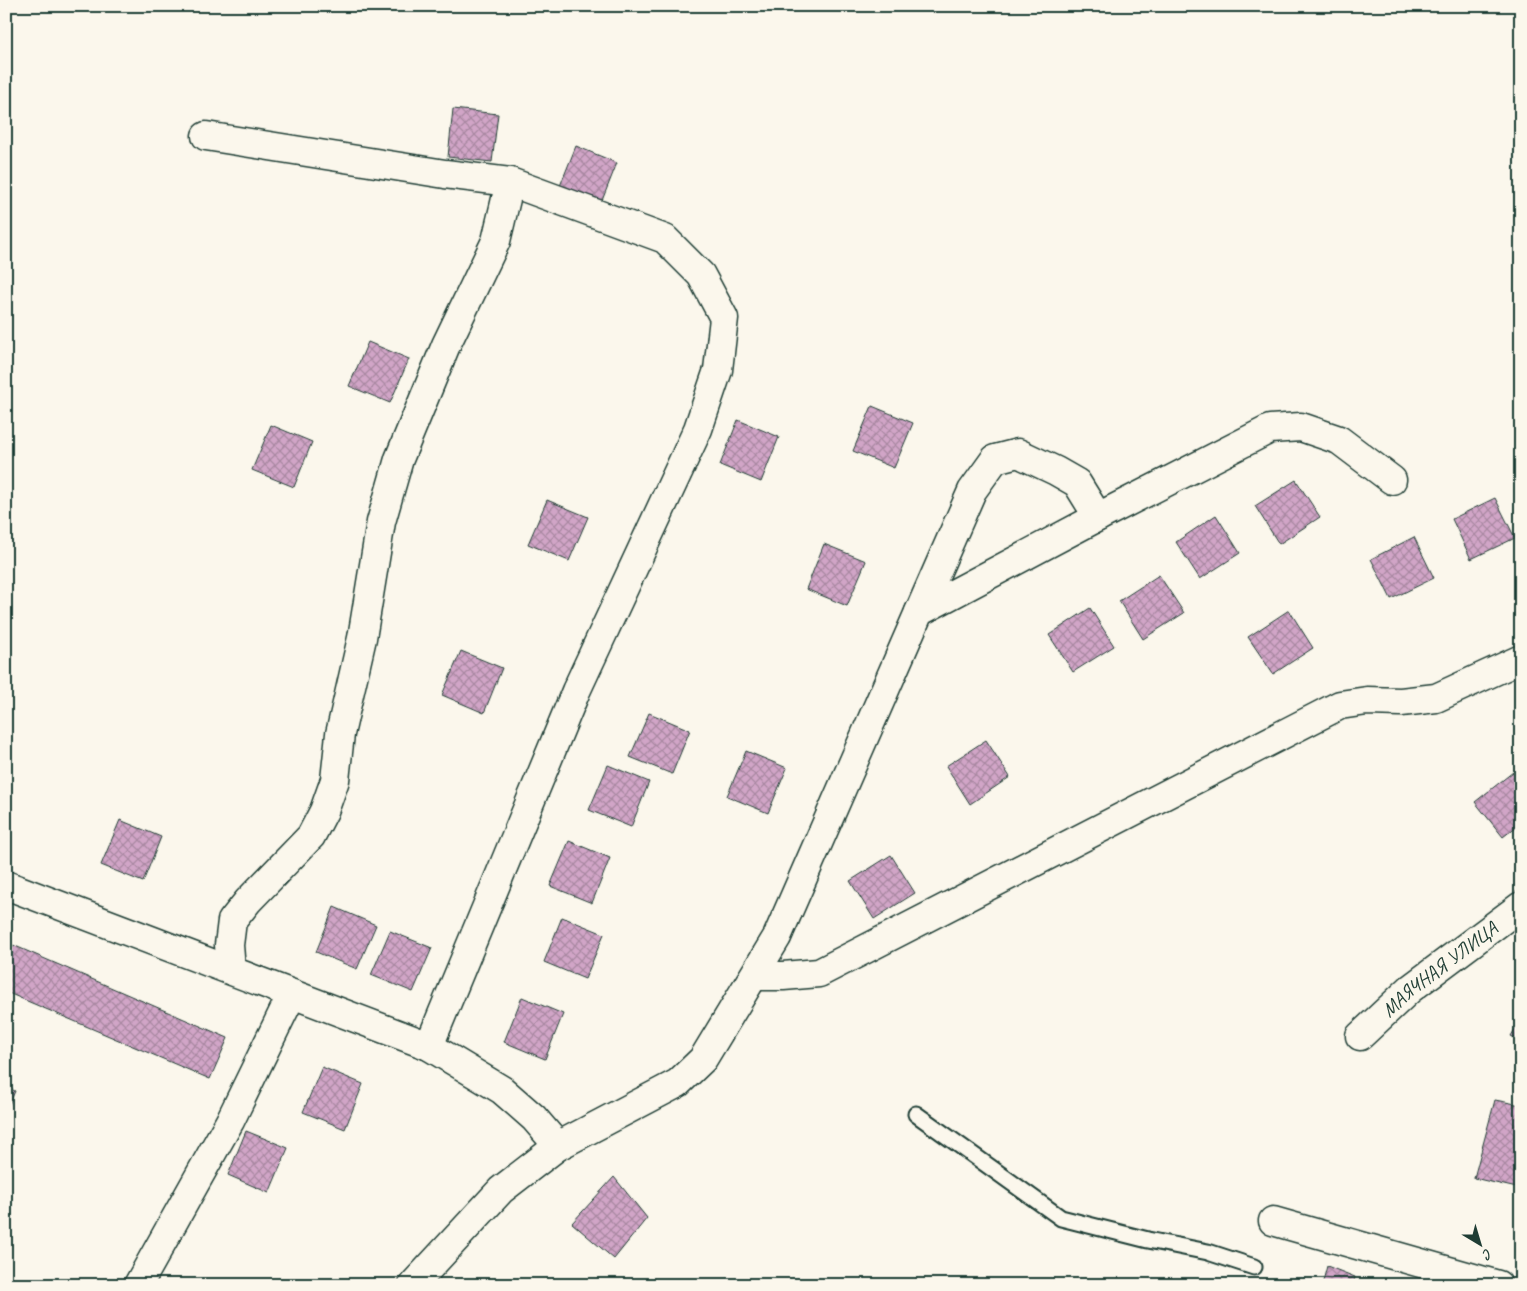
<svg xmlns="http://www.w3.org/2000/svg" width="1527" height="1291" font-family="Caveat,sans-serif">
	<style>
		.building { fill: url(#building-cross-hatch); stroke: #1f3d34 }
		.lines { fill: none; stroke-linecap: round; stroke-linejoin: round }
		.service-casing { stroke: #1f3d34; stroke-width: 19 }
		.minor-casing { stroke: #1f3d34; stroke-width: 31 }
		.service { stroke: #fbf7ec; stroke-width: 15 }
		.minor { stroke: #fbf7ec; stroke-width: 28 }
		.labels { text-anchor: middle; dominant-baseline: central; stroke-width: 4; stroke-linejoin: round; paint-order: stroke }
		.street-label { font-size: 20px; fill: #1f3d34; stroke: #fbf7ec }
	</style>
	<defs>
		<pattern id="building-cross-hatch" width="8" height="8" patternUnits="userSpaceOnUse" patternTransform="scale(1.25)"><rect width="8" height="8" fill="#d1a5c7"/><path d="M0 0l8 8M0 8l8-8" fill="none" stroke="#a988a2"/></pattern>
	</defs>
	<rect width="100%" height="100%" fill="#fbf7ec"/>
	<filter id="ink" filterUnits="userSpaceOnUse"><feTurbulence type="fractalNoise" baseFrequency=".02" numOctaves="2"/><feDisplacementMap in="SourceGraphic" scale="10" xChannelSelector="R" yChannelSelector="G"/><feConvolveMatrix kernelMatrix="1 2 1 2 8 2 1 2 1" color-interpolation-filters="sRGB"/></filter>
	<g filter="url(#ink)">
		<g class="building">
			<path d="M 453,109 L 498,114 L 492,162 L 448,157 Z"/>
			<path d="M 576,146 L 617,163 L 599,208 L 558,191 Z"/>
			<path d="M 368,342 L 409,359 L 390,403 L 349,386 Z"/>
			<path d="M 872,406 L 913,423 L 894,468 L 853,451 Z"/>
			<path d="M 738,420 L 779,437 L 761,482 L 720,465 Z"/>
			<path d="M 271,425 L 312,442 L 294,487 L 252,470 Z"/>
			<path d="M 1296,480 L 1320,517 L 1279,544 L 1255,506 Z"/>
			<path d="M 1495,498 L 1515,538 L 1471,559 L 1452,519 Z"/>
			<path d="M 547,500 L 588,517 L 569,561 L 528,544 Z"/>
			<path d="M 1216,515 L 1240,553 L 1200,579 L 1176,542 Z"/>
			<path d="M 1414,537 L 1434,578 L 1391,599 L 1371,559 Z"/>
			<path d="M 824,544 L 866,561 L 847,606 L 806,589 Z"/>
			<path d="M 1159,575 L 1184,613 L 1143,639 L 1119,601 Z"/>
			<path d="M 1090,608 L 1114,646 L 1073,672 L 1049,635 Z"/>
			<path d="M 1289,610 L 1313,648 L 1273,674 L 1248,637 Z"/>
			<path d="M 461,651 L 502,668 L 484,713 L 442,695 Z"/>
			<path d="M 649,713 L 690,730 L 672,774 L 630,757 Z"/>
			<path d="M 986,740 L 1010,777 L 970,804 L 946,766 Z"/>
			<path d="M 746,751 L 787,768 L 768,813 L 727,796 Z"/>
			<path d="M 608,765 L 649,782 L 631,827 L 589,810 Z"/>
			<path d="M 1513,772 L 1521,781 L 1521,823 L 1503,837 L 1475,802 Z"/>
			<path d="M 120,820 L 161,837 L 143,882 L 101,865 Z"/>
			<path d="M 569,841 L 610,858 L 592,903 L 550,886 Z"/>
			<path d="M 891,855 L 915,893 L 874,919 L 850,881 Z"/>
			<path d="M 334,907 L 376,925 L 357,969 L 316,952 Z"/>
			<path d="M 562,917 L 604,934 L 585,979 L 544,962 Z"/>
			<path d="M 390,931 L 432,948 L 413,992 L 371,975 Z"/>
			<path d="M 13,945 L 228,1038 L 210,1079 L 6,992 L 6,959 Z"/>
			<path d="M 522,997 L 563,1014 L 545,1059 L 504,1042 Z"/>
			<path d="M 1521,1019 L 1521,1041 L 1511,1036 Z"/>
			<path d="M 322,1067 L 363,1084 L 345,1129 L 303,1112 Z"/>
			<path d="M 6,1087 L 15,1091 L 6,1112 Z"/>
			<path d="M 1495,1100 L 1521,1105 L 1521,1189 L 1474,1178 Z"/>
			<path d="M 246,1131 L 288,1148 L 269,1193 L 228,1175 Z"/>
			<path d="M 614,1177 L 647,1218 L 614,1259 L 572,1223 Z"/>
			<path d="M 1327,1266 L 1355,1277 L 1353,1285 L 1322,1285 Z"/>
		</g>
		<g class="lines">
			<defs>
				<path id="service" d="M 916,1114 L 1061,1218 L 1148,1240 L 1208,1252 L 1254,1267"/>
				<g id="minor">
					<path d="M 206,136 L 445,174 L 510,182 L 665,239 L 701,275 L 724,318 L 718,370 L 698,429 L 576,691 L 429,1046"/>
					<path d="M 919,612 L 972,491 L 995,459 L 1018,453 L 1056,471 L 1077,483 L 1098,517"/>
					<path d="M 6,885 L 429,1046 L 502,1090 L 534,1118 L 558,1146"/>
					<path d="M 231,970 L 229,945 L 232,921 L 248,901 L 311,836 L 324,811 L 335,780 L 340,734 L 362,638 L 381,522 L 399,459 L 446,345 L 496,241 L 510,182"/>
					<path d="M 755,976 L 783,976 L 819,973 L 1340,705 L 1367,701 L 1401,702 L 1436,698 L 1521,659"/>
					<path id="s1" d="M 1360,1036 L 1410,989 L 1521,906"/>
					<path d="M 1273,1221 L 1498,1285"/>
					<path d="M 138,1285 L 230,1121 L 292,994"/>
					<path d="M 413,1285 L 501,1190 L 558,1146 L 678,1083 L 703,1059 L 777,937 L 919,612 L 1098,517 L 1270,429 L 1301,427 L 1339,440 L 1392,480"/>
				</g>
			</defs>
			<use href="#service" class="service-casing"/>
			<use href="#minor" class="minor-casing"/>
			<use href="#service" class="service"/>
			<use href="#minor" class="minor"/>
		</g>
	</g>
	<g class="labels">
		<g class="street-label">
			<text stroke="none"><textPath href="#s1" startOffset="104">МАЯЧНАЯ УЛИЦА</textPath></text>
		</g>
	</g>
	<rect width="1527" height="1291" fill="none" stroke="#fbf7ec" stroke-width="25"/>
	<rect x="12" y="12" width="1502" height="1266" fill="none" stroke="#1f3d34" stroke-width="2" filter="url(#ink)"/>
	<g transform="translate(1480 1244) rotate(142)" stroke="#fbf7ec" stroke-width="4" paint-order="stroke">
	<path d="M0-4L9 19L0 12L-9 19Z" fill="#1f3d34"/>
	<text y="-8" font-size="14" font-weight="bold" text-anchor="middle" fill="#1f3d34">С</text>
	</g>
</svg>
